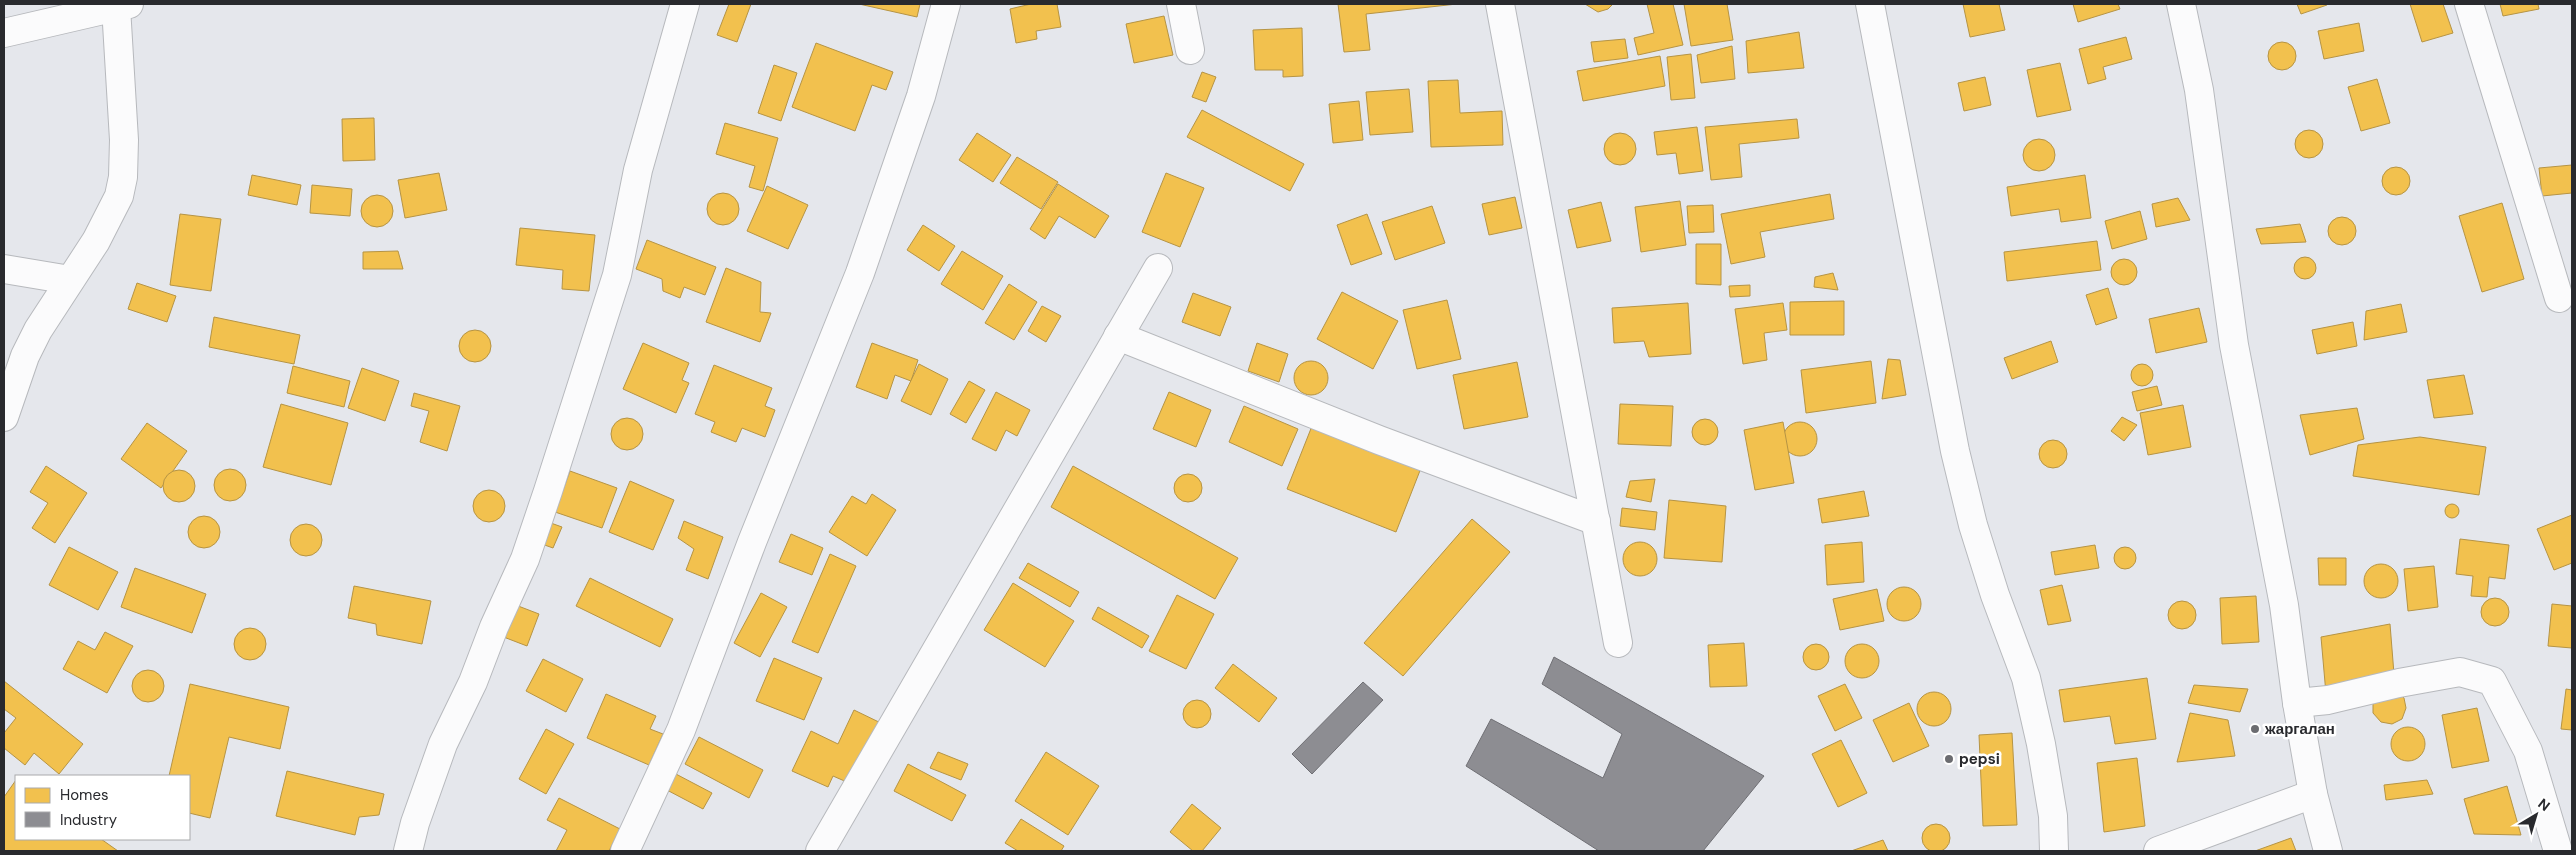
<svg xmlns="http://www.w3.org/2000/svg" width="2576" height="855" font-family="'DM Sans',sans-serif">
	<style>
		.homes { fill: #f2c14e; stroke: #b69444 }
		.industry { fill: #8d8d92; stroke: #6f6f74 }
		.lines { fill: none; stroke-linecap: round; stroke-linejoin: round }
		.minor-casing { stroke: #b7b9bd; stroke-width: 30 }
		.major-casing { stroke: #b7b9bd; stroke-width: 30 }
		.minor { stroke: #fbfbfc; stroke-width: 28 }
		.major { stroke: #fbfbfc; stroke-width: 28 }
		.poi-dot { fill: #6b6c70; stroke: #fff; stroke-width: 2 }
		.labels { text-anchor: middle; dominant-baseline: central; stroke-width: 5; stroke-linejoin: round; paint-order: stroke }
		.poi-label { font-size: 15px; font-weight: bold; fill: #292a2e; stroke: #fff; text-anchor: start }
	</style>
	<rect width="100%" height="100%" fill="#e5e7ec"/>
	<g class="homes">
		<path d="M 729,4 L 751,4 L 737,42 L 717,35 Z"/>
		<path d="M 859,4 L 920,4 L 917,17 Z"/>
		<path d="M 1031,4 L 1057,4 L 1061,27 L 1036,31 L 1037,39 L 1016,43 L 1010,9 Z"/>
		<path d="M 1338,4 L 1457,4 L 1366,14 L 1370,50 L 1344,52 Z"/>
		<path d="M 1585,4 L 1613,4 L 1608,9 L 1598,12 Z"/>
		<path d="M 1647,4 L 1673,4 L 1683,45 L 1638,55 L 1634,38 L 1654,33 Z"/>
		<path d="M 1684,4 L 1727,4 L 1733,40 L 1691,46 Z"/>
		<path d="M 1963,4 L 1999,4 L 2005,30 L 1970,37 Z"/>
		<path d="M 2073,4 L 2118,4 L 2120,9 L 2078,22 Z"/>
		<path d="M 2297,4 L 2327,4 L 2327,5 L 2301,14 Z"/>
		<path d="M 2410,4 L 2443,4 L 2453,33 L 2422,42 Z"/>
		<path d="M 2500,4 L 2538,4 L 2539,9 L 2503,16 Z"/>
		<path d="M 1164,16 L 1173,55 L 1134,63 L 1126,24 Z"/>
		<path d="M 2359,23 L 2364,51 L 2324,59 L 2318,31 Z"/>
		<path d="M 1302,28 L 1303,76 L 1283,77 L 1283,70 L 1255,70 L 1253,30 Z"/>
		<path d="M 1799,32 L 1804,68 L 1748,73 L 1746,41 Z"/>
		<path d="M 2126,37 L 2132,59 L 2103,67 L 2106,79 L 2088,84 L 2079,49 Z"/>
		<path d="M 1625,39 L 1628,58 L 1594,62 L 1591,42 Z"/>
		<circle cx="2282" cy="56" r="14"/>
		<path d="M 816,43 L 893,72 L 886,90 L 872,85 L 855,131 L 792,107 Z"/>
		<path d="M 1732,46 L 1735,79 L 1701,83 L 1697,55 Z"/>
		<path d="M 1691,54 L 1695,98 L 1671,100 L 1667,57 Z"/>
		<path d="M 1660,56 L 1665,86 L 1583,101 L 1577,71 Z"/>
		<path d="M 2060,63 L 2071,110 L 2037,117 L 2027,70 Z"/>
		<path d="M 774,65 L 797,73 L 781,121 L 758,113 Z"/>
		<path d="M 1202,72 L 1216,77 L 1206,102 L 1192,97 Z"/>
		<path d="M 1985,77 L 1991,105 L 1964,111 L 1958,83 Z"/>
		<path d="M 2377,79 L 2390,123 L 2361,131 L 2348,87 Z"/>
		<path d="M 1458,80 L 1460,113 L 1502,111 L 1503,145 L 1431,147 L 1428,81 Z"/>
		<path d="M 1409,89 L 1413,132 L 1370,135 L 1366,92 Z"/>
		<path d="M 1359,101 L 1363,140 L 1333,143 L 1329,104 Z"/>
		<path d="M 1202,110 L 1304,164 L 1290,191 L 1187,137 Z"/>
		<path d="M 374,118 L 375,160 L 343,161 L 342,119 Z"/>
		<path d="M 1797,119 L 1799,138 L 1739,144 L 1742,177 L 1711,180 L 1705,127 Z"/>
		<path d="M 725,123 L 778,138 L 763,191 L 749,187 L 755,166 L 716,154 Z"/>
		<path d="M 1697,127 L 1703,171 L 1679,174 L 1676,153 L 1657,155 L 1654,132 Z"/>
		<circle cx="2309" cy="144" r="14"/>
		<circle cx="1620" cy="149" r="16"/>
		<path d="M 977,133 L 1011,155 L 993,182 L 959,160 Z"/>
		<circle cx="2039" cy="155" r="16"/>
		<path d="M 1017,157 L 1058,182 L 1041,209 L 1000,183 Z"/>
		<path d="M 2572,165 L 2572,193 L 2542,196 L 2539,168 Z"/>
		<circle cx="2396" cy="181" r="14"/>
		<path d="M 439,173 L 447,210 L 405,218 L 398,180 Z"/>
		<path d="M 1166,173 L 1204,188 L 1180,247 L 1142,232 Z"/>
		<path d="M 252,175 L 301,185 L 297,205 L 248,195 Z"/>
		<path d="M 2085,175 L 2091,218 L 2061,222 L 2059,209 L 2011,216 L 2007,187 Z"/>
		<path d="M 1058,184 L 1109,216 L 1095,238 L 1059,216 L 1045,239 L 1030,229 Z"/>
		<path d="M 312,185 L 352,189 L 350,216 L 310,213 Z"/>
		<path d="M 767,186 L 808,205 L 788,249 L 747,231 Z"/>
		<circle cx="723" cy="209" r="16"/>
		<path d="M 1830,194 L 1834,219 L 1760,232 L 1765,257 L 1731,264 L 1721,214 Z"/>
		<circle cx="377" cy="211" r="16"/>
		<path d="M 1515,197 L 1522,228 L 1489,235 L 1482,204 Z"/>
		<path d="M 2178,198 L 2190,220 L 2156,227 L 2152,204 Z"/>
		<path d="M 1680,201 L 1686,245 L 1641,252 L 1635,207 Z"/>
		<path d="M 1601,202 L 1611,241 L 1577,248 L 1568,210 Z"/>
		<path d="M 2502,203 L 2524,279 L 2482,292 L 2459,216 Z"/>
		<path d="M 1713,205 L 1714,232 L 1689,233 L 1687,206 Z"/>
		<path d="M 1432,206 L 1445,243 L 1395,260 L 1382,222 Z"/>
		<path d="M 2140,211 L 2147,239 L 2112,249 L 2105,221 Z"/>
		<path d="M 180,214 L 221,219 L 211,291 L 170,285 Z"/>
		<path d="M 1367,214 L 1382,254 L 1351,265 L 1337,225 Z"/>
		<circle cx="2342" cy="231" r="14"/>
		<path d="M 2300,224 L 2306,242 L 2261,244 L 2256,229 Z"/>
		<path d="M 923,225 L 955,246 L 939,271 L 907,250 Z"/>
		<path d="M 520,228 L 595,235 L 589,291 L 562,289 L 563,270 L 516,265 Z"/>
		<path d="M 647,240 L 716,267 L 705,295 L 684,287 L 680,298 L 663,291 L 662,279 L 636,269 Z"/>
		<path d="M 2097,241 L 2101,270 L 2007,281 L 2004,252 Z"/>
		<path d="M 1696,244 L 1721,244 L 1721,285 L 1696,284 Z"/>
		<path d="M 398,251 L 403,269 L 363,269 L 363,252 Z"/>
		<path d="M 962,251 L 1003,276 L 983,310 L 941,284 Z"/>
		<circle cx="2305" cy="268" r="11"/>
		<circle cx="2124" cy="272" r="13"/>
		<path d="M 726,268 L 761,282 L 760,312 L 771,313 L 760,342 L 706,322 Z"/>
		<path d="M 1833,273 L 1838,290 L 1814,287 L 1815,277 Z"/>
		<path d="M 137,283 L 176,296 L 167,322 L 128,309 Z"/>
		<path d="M 1009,284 L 1037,302 L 1014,340 L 985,323 Z"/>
		<path d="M 1750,285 L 1750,296 L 1730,297 L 1729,286 Z"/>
		<path d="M 2108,288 L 2117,318 L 2096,325 L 2086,295 Z"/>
		<path d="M 1342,292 L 1398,321 L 1373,369 L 1317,339 Z"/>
		<path d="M 1193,293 L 1231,307 L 1220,336 L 1182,322 Z"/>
		<path d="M 1447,300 L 1461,359 L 1417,369 L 1403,310 Z"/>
		<path d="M 1844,301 L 1844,335 L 1790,335 L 1790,302 Z"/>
		<path d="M 1688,303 L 1691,354 L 1649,357 L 1644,341 L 1614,343 L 1612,308 Z"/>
		<path d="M 1783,303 L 1787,330 L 1764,333 L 1767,360 L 1743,364 L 1735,309 Z"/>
		<path d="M 2401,304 L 2407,332 L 2364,340 L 2366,311 Z"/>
		<path d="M 1042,306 L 1061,316 L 1046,342 L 1028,331 Z"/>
		<path d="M 2199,308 L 2207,342 L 2156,353 L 2149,319 Z"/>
		<path d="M 214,317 L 300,335 L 294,364 L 209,347 Z"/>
		<path d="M 2353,322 L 2357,346 L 2317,354 L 2312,330 Z"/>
		<circle cx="475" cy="346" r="16"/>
		<path d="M 2051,341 L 2058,362 L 2012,379 L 2004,358 Z"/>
		<path d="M 643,343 L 689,363 L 682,380 L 689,383 L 676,413 L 623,389 Z"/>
		<path d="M 872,343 L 918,360 L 911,381 L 895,375 L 887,399 L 856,387 Z"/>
		<path d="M 1257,343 L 1288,354 L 1279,382 L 1248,371 Z"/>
		<path d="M 1888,359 L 1900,360 L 1906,395 L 1882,399 Z"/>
		<circle cx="1311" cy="378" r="17"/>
		<path d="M 1871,361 L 1876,403 L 1806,413 L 1801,370 Z"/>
		<path d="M 1517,362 L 1528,417 L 1464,429 L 1453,375 Z"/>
		<circle cx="2142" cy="375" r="11"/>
		<path d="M 919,364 L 948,379 L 931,415 L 901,401 Z"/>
		<path d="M 714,365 L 772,388 L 765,406 L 775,410 L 765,437 L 742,428 L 736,442 L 711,432 L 715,422 L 695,414 Z"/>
		<path d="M 293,366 L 350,381 L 344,407 L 287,393 Z"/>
		<path d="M 362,368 L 399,381 L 385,421 L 348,408 Z"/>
		<path d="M 2464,375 L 2473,414 L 2434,418 L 2427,380 Z"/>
		<path d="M 969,381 L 985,390 L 966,423 L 950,414 Z"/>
		<path d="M 2157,386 L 2162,405 L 2137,411 L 2132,392 Z"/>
		<path d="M 996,392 L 1030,410 L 1017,436 L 1006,430 L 996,451 L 972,439 Z"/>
		<path d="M 1169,392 L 1211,410 L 1196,447 L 1153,429 Z"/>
		<path d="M 414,393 L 460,406 L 447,451 L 420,442 L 429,411 L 411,406 Z"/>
		<path d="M 281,404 L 348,423 L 331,485 L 263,467 Z"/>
		<path d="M 1620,404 L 1673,406 L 1671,446 L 1618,444 Z"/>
		<path d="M 2183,405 L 2191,447 L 2148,455 L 2140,413 Z"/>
		<path d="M 1244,406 L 1298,429 L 1282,466 L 1229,442 Z"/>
		<path d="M 2357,408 L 2364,439 L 2310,455 L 2300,415 Z"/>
		<path d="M 2122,417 L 2137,425 L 2124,441 L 2111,431 Z"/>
		<circle cx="627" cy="434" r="16"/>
		<circle cx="1705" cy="432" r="13"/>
		<circle cx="1800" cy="439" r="17"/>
		<path d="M 1783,422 L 1794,483 L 1755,490 L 1744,430 Z"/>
		<path d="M 147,423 L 187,451 L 161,488 L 121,459 Z"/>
		<path d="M 1312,426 L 1421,468 L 1396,532 L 1287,489 Z"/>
		<path d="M 2420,437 L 2486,447 L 2479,495 L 2353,476 L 2358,445 Z"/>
		<circle cx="2053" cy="454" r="14"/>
		<path d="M 46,466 L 87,493 L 55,543 L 32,528 L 48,503 L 30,492 Z"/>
		<path d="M 1073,466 L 1238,558 L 1215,599 L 1051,507 Z"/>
		<circle cx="230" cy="485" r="16"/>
		<circle cx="179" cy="486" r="16"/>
		<path d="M 570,471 L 617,488 L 602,528 L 555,512 Z"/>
		<circle cx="1188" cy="488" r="14"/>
		<path d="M 1655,479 L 1651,502 L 1626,497 L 1630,481 Z"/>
		<path d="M 630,481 L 674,500 L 653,550 L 609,532 Z"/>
		<circle cx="489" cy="506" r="16"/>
		<path d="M 1864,491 L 1869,516 L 1822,523 L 1818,499 Z"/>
		<path d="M 872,494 L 896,510 L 867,556 L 829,532 L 852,496 L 866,504 Z"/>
		<path d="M 1669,500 L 1726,506 L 1722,562 L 1664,558 Z"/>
		<circle cx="2452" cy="511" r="7"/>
		<path d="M 1622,508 L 1657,512 L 1655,530 L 1620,526 Z"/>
		<path d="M 2572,515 L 2572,563 L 2554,570 L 2537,529 Z"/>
		<circle cx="204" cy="532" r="16"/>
		<path d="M 1472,519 L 1510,552 L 1403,676 L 1364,643 Z"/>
		<path d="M 684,521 L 723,537 L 708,579 L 686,570 L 694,549 L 678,538 Z"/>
		<path d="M 548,522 L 562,527 L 553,548 L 539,543 Z"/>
		<circle cx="306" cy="540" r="16"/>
		<path d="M 791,534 L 823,548 L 812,575 L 779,562 Z"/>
		<path d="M 2460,539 L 2509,545 L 2505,579 L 2489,577 L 2487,597 L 2471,596 L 2473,576 L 2456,574 Z"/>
		<circle cx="1640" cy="559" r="17"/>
		<path d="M 1862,542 L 1864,582 L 1827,585 L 1825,545 Z"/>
		<path d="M 2095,545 L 2099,568 L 2055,575 L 2051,552 Z"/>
		<path d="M 69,547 L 118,572 L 98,610 L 49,585 Z"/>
		<circle cx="2125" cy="558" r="11"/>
		<path d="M 830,554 L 856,566 L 818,653 L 792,642 Z"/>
		<path d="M 2318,558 L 2346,558 L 2346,585 L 2319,585 Z"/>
		<path d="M 1028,563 L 1079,592 L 1070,607 L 1019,578 Z"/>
		<circle cx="2381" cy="581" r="17"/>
		<path d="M 2434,566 L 2438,607 L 2408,611 L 2404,569 Z"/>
		<path d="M 135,568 L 206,594 L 192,633 L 121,607 Z"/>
		<path d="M 590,578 L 673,619 L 660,647 L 576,606 Z"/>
		<path d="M 1013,583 L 1074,621 L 1045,667 L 984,630 Z"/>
		<path d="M 2062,585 L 2071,621 L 2048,625 L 2040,590 Z"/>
		<path d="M 354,586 L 431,601 L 422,644 L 377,635 L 376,624 L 348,618 Z"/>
		<circle cx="1904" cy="604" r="17"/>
		<path d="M 1877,589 L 1884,621 L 1840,630 L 1833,599 Z"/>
		<path d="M 761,593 L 787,607 L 760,657 L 734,643 Z"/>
		<path d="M 1177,595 L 1214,614 L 1186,669 L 1149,651 Z"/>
		<path d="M 2256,596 L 2259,642 L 2222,644 L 2220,598 Z"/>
		<circle cx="2495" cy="612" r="14"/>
		<circle cx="2182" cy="615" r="14"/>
		<path d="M 513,604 L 539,614 L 527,646 L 501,636 Z"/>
		<path d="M 2552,604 L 2572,606 L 2572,648 L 2548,646 Z"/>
		<path d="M 1098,607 L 1149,636 L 1142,648 L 1092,619 Z"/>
		<path d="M 2390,624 L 2394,674 L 2326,694 L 2321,637 Z"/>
		<circle cx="250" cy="644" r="16"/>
		<path d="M 105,632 L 133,646 L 107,693 L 63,669 L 78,641 L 95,650 Z"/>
		<path d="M 1744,643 L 1747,686 L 1710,687 L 1708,645 Z"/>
		<circle cx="1862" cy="661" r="17"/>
		<circle cx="1816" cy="657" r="13"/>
		<path d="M 774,658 L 822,678 L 804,720 L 756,701 Z"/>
		<path d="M 543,659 L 583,679 L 566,712 L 526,691 Z"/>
		<path d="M 1233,664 L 1277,698 L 1259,722 L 1215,688 Z"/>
		<circle cx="148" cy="686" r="16"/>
		<path d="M 2147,678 L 2156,739 L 2115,744 L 2110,716 L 2064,722 L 2059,690 Z"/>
		<path d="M 4,681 L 83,744 L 59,774 L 34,753 L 25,765 L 4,748 L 4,733 L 16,718 L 4,709 Z"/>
		<path d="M 190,684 L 289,707 L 280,749 L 229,737 L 210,818 L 189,813 L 189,776 L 169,776 Z"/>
		<path d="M 1845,684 L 1862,718 L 1835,731 L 1818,696 Z"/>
		<path d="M 2194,685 L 2248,689 L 2240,712 L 2188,703 Z"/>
		<path d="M 2566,689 L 2572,690 L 2572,730 L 2561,729 Z"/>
		<circle cx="1934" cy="709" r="17"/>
		<path d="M 606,694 L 656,716 L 650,729 L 663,734 L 649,765 L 587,738 Z"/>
		<path d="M 2400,694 L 2404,698 L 2406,708 L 2402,719 L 2392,724 L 2381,722 L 2373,713 L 2373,702 Z"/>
		<circle cx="1197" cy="714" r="14"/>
		<path d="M 1909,703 L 1929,746 L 1893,762 L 1873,720 Z"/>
		<path d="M 2477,708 L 2489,761 L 2452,768 L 2442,715 Z"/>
		<path d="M 854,710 L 885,725 L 856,786 L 833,776 L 828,787 L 792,771 L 811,731 L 838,744 Z"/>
		<path d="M 2190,713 L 2228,720 L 2235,756 L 2177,762 Z"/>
		<circle cx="2408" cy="744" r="17"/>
		<path d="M 546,729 L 574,744 L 546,794 L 519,779 Z"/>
		<path d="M 2012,733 L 2017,825 L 1983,826 L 1979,735 Z"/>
		<path d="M 699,737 L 763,770 L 749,798 L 685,764 Z"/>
		<path d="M 1841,740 L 1867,793 L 1838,807 L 1812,754 Z"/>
		<path d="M 938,752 L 968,764 L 961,780 L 930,768 Z"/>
		<path d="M 1046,752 L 1099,786 L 1068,835 L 1015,801 Z"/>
		<path d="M 2137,758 L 2145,826 L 2104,832 L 2097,763 Z"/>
		<path d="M 908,764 L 966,795 L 952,821 L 894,791 Z"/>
		<path d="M 287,771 L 384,794 L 379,815 L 359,817 L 355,835 L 276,816 Z"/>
		<path d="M 674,773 L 712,793 L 703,809 L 665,789 Z"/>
		<path d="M 16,780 L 16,839 L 101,839 L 118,851 L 4,851 L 4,797 Z"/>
		<path d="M 2427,780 L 2433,794 L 2386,800 L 2384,785 Z"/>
		<path d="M 2507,786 L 2521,835 L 2474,834 L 2464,799 Z"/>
		<path d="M 559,798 L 620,829 L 609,851 L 556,851 L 567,830 L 547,820 Z"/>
		<path d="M 1192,804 L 1221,828 L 1202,851 L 1193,851 L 1170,832 Z"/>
		<path d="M 1021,819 L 1064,846 L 1061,851 L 1018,851 L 1005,843 Z"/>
		<circle cx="1936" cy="838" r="14"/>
		<path d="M 2291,838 L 2296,851 L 2255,851 Z"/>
		<path d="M 1883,840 L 1888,851 L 1851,851 Z"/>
	</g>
	<g class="industry">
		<path d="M 1554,657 L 1764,776 L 1703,851 L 1599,851 L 1466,766 L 1491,719 L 1603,778 L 1622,734 L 1542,684 Z"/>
		<path d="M 1363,682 L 1383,700 L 1312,774 L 1292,754 Z"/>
	</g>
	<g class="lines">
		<defs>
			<g id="minor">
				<path d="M 1181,4 L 1190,50"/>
				<path d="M 1500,4 L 1618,643"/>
				<path d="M 1870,4 L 1955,451 L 1973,525 L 1995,595 L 2026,678 L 2041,744 L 2053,816 L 2054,851"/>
				<path d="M 2181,4 L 2199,90 L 2234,345 L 2284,605 L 2297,703 L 2313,794 L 2328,851"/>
				<path d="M 2469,4 L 2559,298"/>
				<path d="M 4,269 L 70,280"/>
				<path d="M 1118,336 L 1379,440 L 1596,521"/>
				<path d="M 4,417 L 25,356 L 38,330 L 96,241 L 119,196 L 123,177 L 124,140 L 116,7"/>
				<path d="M 2297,703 L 2328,700 L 2399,683 L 2460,672 L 2492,681 L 2528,751 L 2558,851"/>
				<path d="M 408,851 L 415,823 L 443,744 L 473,682 L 494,627 L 525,559 L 548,491 L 617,275 L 638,170 L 685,4"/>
				<path d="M 625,851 L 681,730 L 752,542 L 860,273 L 921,96 L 946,4"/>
				<path d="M 820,851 L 1158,268"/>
				<path d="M 2158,851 L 2313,794"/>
			</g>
			<path id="major" d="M 4,33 L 129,4"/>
		</defs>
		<use href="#minor" class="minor-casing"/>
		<use href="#major" class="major-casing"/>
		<use href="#minor" class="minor"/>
		<use href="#major" class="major"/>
	</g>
	<g class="poi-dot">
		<circle cx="2255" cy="729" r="5"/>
		<circle cx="1949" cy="759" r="5"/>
	</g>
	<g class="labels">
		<g class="poi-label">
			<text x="2265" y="729">жаргалан</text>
			<text x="1959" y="759">pepsi</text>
		</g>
	</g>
	<rect width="2576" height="855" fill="none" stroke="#292a2e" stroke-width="10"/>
	<rect x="15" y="775" width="175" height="65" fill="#ffffff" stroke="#a9aaab"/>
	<rect x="25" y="788" width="25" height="15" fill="#f2c14e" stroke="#a9aaab"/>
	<text x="60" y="800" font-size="15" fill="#292a2e">Homes</text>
	<rect x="25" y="812" width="25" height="15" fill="#8d8d92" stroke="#a9aaab"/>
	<text x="60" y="825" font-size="15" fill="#292a2e">Industry</text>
	<g transform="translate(2536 815) rotate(38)" stroke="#ffffff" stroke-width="4" paint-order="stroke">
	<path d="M0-4L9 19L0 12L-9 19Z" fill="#292a2e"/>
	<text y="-8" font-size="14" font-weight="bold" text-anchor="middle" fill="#292a2e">N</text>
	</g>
</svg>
